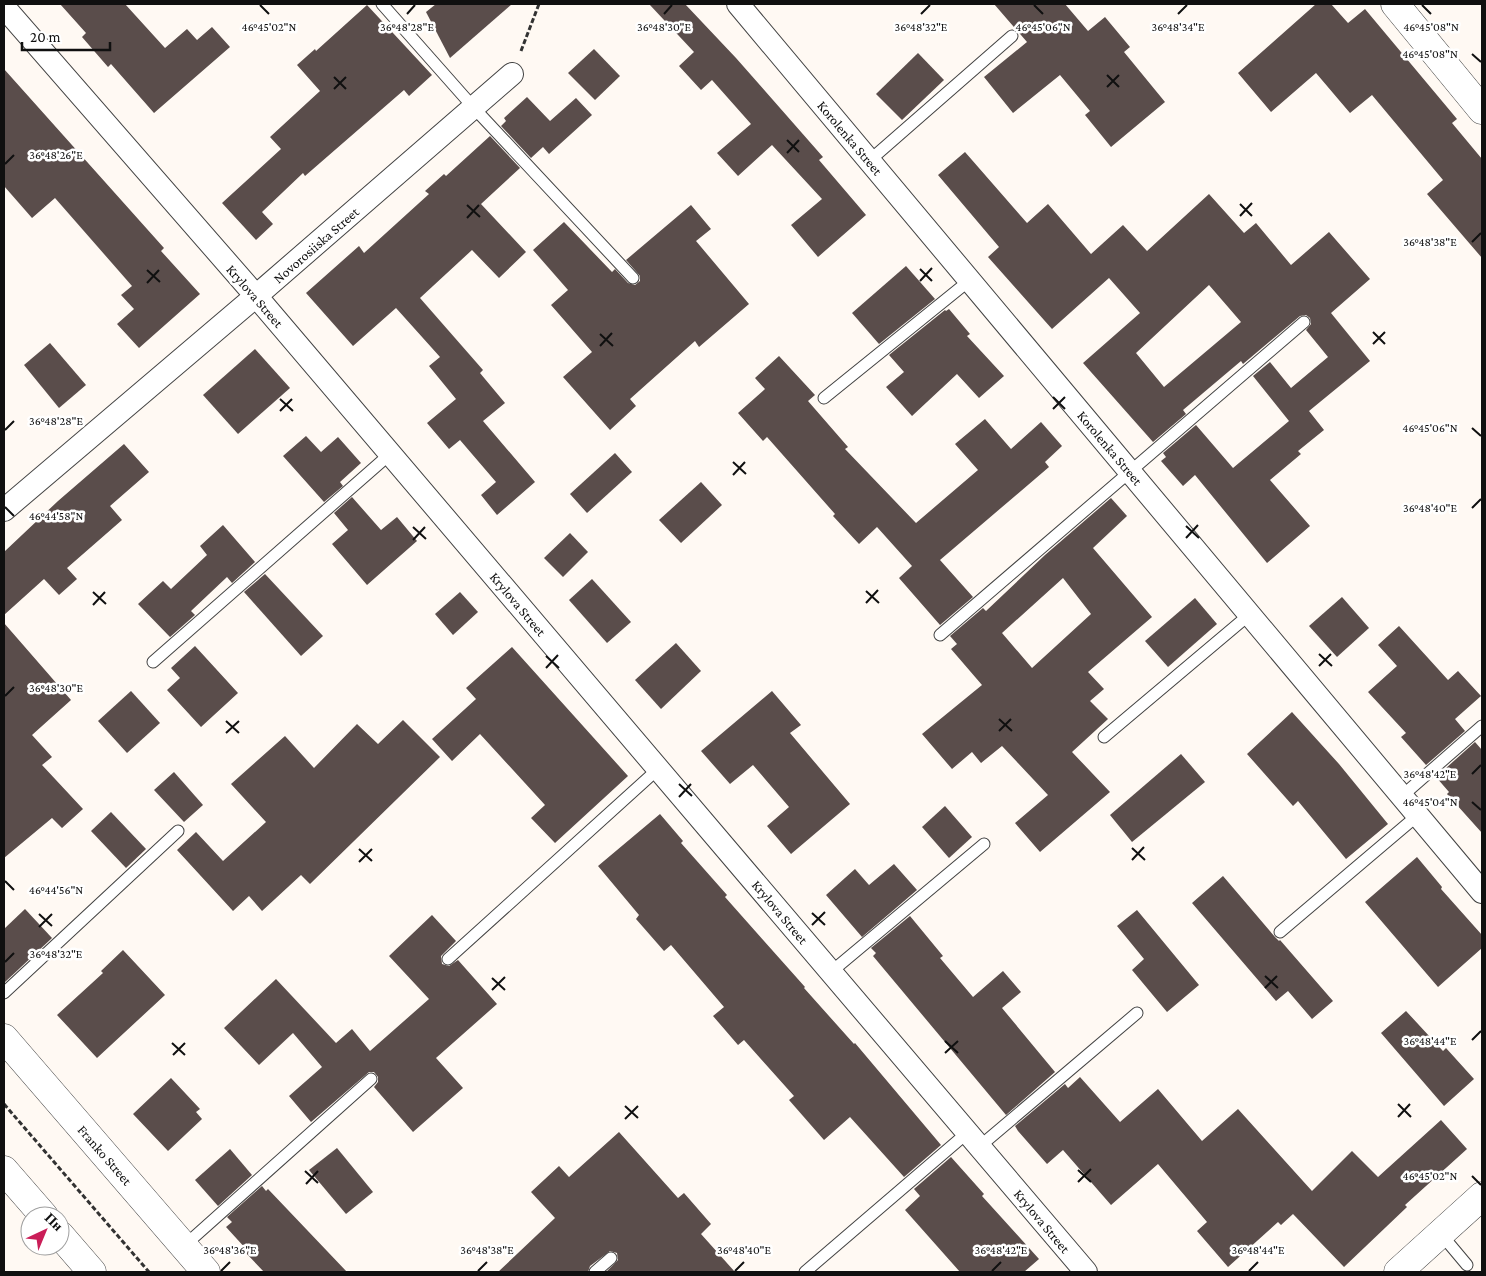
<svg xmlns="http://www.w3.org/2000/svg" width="1486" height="1276" font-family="'Crimson Pro',serif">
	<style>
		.building { fill: #5a4d4b; fill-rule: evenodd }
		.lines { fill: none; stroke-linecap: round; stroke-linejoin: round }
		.service-casing { stroke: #434343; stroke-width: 13 }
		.minor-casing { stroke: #434343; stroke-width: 24 }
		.tertiary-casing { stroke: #434343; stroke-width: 29 }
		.path { stroke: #323232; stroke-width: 3; stroke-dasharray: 5 2.5; stroke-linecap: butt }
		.service { stroke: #fff; stroke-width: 11 }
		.minor { stroke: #fff; stroke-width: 22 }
		.tertiary { stroke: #fff; stroke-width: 28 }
		.ticks { fill: none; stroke: #101010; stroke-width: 2 }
		.labels { text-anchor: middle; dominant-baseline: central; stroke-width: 5; stroke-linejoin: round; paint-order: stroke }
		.street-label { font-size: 14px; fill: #101010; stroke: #fff }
		.ticks-label { font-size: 12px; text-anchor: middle; fill: #101010; stroke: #fff; stroke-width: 5; stroke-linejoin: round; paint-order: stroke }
	</style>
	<rect width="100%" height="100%" fill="#fff9f3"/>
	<g class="building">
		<path d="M 60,4 L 125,4 L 165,48 L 187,29 L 197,40 L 212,27 L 230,47 L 154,113 L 111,64 L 108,67 L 82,37 L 86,33 Z"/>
		<path d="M 436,4 L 512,4 L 450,58 L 426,12 Z"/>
		<path d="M 649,4 L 685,4 L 736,58 L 823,157 L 819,160 L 866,215 L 818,257 L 791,225 L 822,199 L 772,145 L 738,176 L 717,153 L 751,124 L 712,80 L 701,90 L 679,66 L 694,52 Z"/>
		<path d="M 994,4 L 1065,4 L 1088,31 L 1105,17 L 1130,47 L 1124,52 L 1165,102 L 1111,147 L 1085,115 L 1090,111 L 1060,75 L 1013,113 L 984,77 L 1027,42 Z"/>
		<path d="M 1316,4 L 1331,4 L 1348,23 L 1365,9 L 1457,119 L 1452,123 L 1482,159 L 1482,258 L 1427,194 L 1443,180 L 1372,95 L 1350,113 L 1316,73 L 1271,112 L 1238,73 Z"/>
		<path d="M 367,5 L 432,75 L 409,96 L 404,90 L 305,176 L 303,173 L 262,212 L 273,224 L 256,240 L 222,203 L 281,149 L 270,137 L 320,91 L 297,65 L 315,49 L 316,51 Z"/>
		<path d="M 594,49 L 620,76 L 595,100 L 568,73 Z"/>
		<path d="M 918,53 L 944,80 L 902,120 L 876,94 Z"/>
		<path d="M 4,69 L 164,248 L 161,251 L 200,294 L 139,348 L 117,324 L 134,309 L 121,295 L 132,286 L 55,198 L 32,218 L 4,186 Z"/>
		<path d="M 527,97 L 550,121 L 576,98 L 592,115 L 549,154 L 543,147 L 531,158 L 501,126 L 506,121 L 504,118 Z"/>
		<path d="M 490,136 L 520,168 L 481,204 L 526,252 L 499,278 L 472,250 L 420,298 L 483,370 L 480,373 L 505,403 L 483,421 L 535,482 L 497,515 L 481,495 L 496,482 L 460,440 L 449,449 L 427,423 L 456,399 L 429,366 L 440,357 L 396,308 L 353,346 L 306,293 L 359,246 L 364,253 L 429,194 L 425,191 L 444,174 L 446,176 Z"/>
		<path d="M 965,152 L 1027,223 L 1048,204 L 1091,254 L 1123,225 L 1147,251 L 1209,194 L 1244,233 L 1256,223 L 1291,265 L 1329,232 L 1370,279 L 1331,313 L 1370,361 L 1309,411 L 1324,430 L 1298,451 L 1301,454 L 1270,480 L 1310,526 L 1267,563 L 1195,475 L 1183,486 L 1161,461 L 1166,457 L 1163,453 L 1196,425 L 1233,468 L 1289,421 L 1253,376 L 1270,362 L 1291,388 L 1328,357 L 1306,330 L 1311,324 L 1310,318 L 1306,315 L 1300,316 L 1243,364 L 1241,361 L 1183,410 L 1186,414 L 1153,442 L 1083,363 L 1140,313 L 1109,278 L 1052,329 L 988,257 L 999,247 L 938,175 ZM 1209,285 L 1241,322 L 1164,387 L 1136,353 Z"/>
		<path d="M 691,205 L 711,229 L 696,241 L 749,304 L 699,347 L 695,341 L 630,399 L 636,406 L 610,430 L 563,377 L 592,352 L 551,305 L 568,290 L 533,250 L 564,222 L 612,272 L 615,269 L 628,283 L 635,285 L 640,281 L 640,276 L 626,260 Z"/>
		<path d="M 906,266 L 935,299 L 879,344 L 852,313 Z"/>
		<path d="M 949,309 L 970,334 L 967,336 L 1004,376 L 979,398 L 957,374 L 912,416 L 886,387 L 904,372 L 889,355 L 945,310 L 946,311 Z"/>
		<path d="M 50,343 L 86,385 L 59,408 L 24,365 Z"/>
		<path d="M 255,349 L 290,388 L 238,434 L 203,395 Z"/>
		<path d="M 779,356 L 815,395 L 808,401 L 848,447 L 845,449 L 916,523 L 978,470 L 955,444 L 985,419 L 1011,449 L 1041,422 L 1062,446 L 1045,462 L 1049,467 L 940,560 L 973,597 L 940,625 L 899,578 L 912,566 L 877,527 L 859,544 L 833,516 L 835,514 L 767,437 L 763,441 L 738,413 L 765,389 L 755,378 Z"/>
		<path d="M 306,436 L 321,452 L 338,437 L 361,463 L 340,482 L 343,486 L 324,502 L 283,456 Z"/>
		<path d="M 124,444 L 149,472 L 110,506 L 122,520 L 67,568 L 77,579 L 59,595 L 44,579 L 4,615 L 4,552 L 58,501 Z"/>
		<path d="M 615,453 L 632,472 L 587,513 L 570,494 Z"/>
		<path d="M 701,482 L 722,505 L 681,543 L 659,520 Z"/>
		<path d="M 352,497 L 381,530 L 397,517 L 417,541 L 367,585 L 332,544 L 348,530 L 334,513 Z"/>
		<path d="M 1111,498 L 1127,516 L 1093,548 L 1152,617 L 1088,672 L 1104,689 L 1090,701 L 1108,719 L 1072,752 L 1110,792 L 1040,852 L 1015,823 L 1048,795 L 1002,746 L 981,763 L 972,752 L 952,769 L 922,734 L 982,685 L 951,649 L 957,644 L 950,636 L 983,608 L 986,611 L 1045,555 ZM 1063,578 L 1091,614 L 1032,668 L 1002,633 Z"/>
		<path d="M 223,525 L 255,562 L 232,583 L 227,577 L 191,611 L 195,615 L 170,637 L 138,604 L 163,581 L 171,589 L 207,555 L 200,546 Z"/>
		<path d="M 570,533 L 588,552 L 563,577 L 544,558 Z"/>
		<path d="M 265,574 L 323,636 L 301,656 L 244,592 Z"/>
		<path d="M 592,579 L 631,622 L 607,643 L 569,600 Z"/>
		<path d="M 460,592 L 478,612 L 453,635 L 435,614 Z"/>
		<path d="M 1342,597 L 1369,628 L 1337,657 L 1309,626 Z"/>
		<path d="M 1195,598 L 1217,624 L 1168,667 L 1145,641 Z"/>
		<path d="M 4,623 L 71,700 L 32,735 L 52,757 L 42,765 L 83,809 L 62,828 L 52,818 L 4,858 Z"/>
		<path d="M 1399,626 L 1448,680 L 1458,671 L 1481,696 L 1455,719 L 1465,731 L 1426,765 L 1401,737 L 1406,733 L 1368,692 L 1397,666 L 1378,645 Z"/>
		<path d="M 676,643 L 701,671 L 661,709 L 635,680 Z"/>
		<path d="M 195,646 L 238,693 L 201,727 L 167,690 L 180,678 L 171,668 Z"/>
		<path d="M 512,647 L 628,776 L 555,843 L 531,818 L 545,805 L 480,734 L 452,761 L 432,739 L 476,699 L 466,688 Z"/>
		<path d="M 131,691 L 160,723 L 127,753 L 98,721 Z"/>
		<path d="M 772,691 L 801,725 L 790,733 L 850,804 L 791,854 L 767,826 L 789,807 L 753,765 L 730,784 L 701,751 Z"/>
		<path d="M 1292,712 L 1339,764 L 1388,824 L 1346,859 L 1298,801 L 1293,806 L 1247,754 Z"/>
		<path d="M 403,720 L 440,757 L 310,884 L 301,875 L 262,911 L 249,896 L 233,911 L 177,850 L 196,832 L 223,861 L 266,822 L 231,784 L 285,736 L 314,768 L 357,724 L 378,744 Z"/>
		<path d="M 1475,742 L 1482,750 L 1482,833 L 1447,794 L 1449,792 L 1436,777 Z"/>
		<path d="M 1181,754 L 1205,782 L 1132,842 L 1110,815 Z"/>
		<path d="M 174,772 L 203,805 L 184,822 L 154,790 Z"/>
		<path d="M 945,806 L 972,837 L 949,858 L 922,827 Z"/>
		<path d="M 111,812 L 146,849 L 126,868 L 91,831 Z"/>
		<path d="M 660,814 L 683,841 L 681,843 L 727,895 L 725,897 L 805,987 L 804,988 L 854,1044 L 855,1043 L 941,1145 L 904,1177 L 850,1117 L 824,1140 L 789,1100 L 794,1096 L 744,1040 L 738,1045 L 713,1016 L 724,1007 L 671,945 L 664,951 L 636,919 L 639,915 L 598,866 Z"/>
		<path d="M 1417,857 L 1442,887 L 1441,889 L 1482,935 L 1482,948 L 1438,987 L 1365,902 Z"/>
		<path d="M 894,864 L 917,890 L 862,937 L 826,895 L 855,869 L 869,885 Z"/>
		<path d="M 1223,876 L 1275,937 L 1279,941 L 1280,940 L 1333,1001 L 1312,1019 L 1288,991 L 1276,1001 L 1192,903 Z"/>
		<path d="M 25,909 L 52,938 L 4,983 L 4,929 Z"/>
		<path d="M 1137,910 L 1199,985 L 1167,1012 L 1132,970 L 1144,959 L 1117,926 Z"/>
		<path d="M 432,915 L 456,941 L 441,956 L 442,964 L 449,966 L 458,960 L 497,1004 L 436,1058 L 463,1088 L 413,1132 L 374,1087 L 378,1082 L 378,1077 L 374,1072 L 369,1072 L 311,1122 L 289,1096 L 322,1067 L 293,1033 L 259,1065 L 224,1028 L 276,979 L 336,1043 L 352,1029 L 370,1051 L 429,999 L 389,956 Z"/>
		<path d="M 910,916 L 943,956 L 940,958 L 973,997 L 1003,971 L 1021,992 L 1002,1008 L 1055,1072 L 1006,1115 L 873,956 L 876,953 L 871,948 Z"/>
		<path d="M 123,950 L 165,995 L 97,1058 L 57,1015 L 103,973 L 101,971 Z"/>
		<path d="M 1406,1011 L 1443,1051 L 1446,1048 L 1474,1079 L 1444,1106 L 1381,1033 Z"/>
		<path d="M 1080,1077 L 1120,1122 L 1158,1089 L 1202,1141 L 1238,1109 L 1312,1191 L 1352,1151 L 1378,1177 L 1441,1120 L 1467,1149 L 1405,1205 L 1407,1207 L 1344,1267 L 1293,1214 L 1281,1225 L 1278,1222 L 1228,1267 L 1197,1231 L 1207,1222 L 1158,1164 L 1111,1205 L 1063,1150 L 1047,1164 L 1018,1131 L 1015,1126 L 1065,1084 L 1068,1088 Z"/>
		<path d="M 171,1078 L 200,1109 L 196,1112 L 202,1119 L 168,1151 L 133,1114 Z"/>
		<path d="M 619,1132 L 678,1198 L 684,1193 L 711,1224 L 701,1234 L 735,1272 L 606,1272 L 618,1260 L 617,1253 L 610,1251 L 590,1266 L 588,1272 L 498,1272 L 555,1218 L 531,1192 L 559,1166 L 569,1177 Z"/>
		<path d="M 337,1148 L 373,1192 L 346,1214 L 309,1170 Z"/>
		<path d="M 230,1149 L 252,1175 L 218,1206 L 195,1180 Z"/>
		<path d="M 951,1157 L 984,1194 L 982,1196 L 1039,1259 L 1024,1272 L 960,1272 L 905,1210 L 920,1196 L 914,1189 Z"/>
		<path d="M 262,1186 L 266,1191 L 268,1189 L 347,1272 L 264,1272 L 245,1252 L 247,1250 L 226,1227 L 232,1222 L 227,1217 Z"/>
	</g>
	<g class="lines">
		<defs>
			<g id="service">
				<path d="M 382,4 L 474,108 L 633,278"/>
				<path d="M 869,161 L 1012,36"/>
				<path d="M 824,398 L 970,280"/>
				<path d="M 940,635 L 1304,322"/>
				<path d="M 153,662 L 390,454"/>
				<path d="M 1104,737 L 1250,614"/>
				<path d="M 1402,796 L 1482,726"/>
				<path d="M 1280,932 L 1418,815"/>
				<path d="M 448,959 L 658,769"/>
				<path d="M 831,972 L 984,844"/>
				<path d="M 4,993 L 178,831"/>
				<path d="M 979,1147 L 1137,1013"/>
				<path d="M 1441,1234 L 1467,1265"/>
				<path d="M 184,1246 L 371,1079"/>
				<path d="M 595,1272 L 611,1258"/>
				<path d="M 805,1272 L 967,1133"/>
			</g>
			<g id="minor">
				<path d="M 738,4 L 1482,892"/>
				<path d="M 4,7 L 256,296 L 1086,1272"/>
				<path d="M 4,510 L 256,296 L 512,74"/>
			</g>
			<g id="tertiary">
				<path d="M 1395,4 L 1482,110"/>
				<path d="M 4,1038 L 206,1272"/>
				<path d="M 4,1170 L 44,1216"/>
				<path d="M 60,1235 L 92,1272"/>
				<path d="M 1398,1272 L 1482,1196"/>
			</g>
		</defs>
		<use href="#service" class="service-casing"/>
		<use href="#minor" class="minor-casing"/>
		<use href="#tertiary" class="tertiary-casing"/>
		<g class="path">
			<path d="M 521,51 L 539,4"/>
			<path d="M 4,1104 L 149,1272"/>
		</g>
		<use href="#service" class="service"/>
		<use href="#minor" class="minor"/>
		<use href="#tertiary" class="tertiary"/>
	</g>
	<path class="ticks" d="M 260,5 L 269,14M 1034,5 L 1043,14M 1422,5 L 1431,14M 407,14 L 415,5M 664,14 L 672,5M 921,14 L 930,5M 1178,14 L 1187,5M 1472,54 L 1481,62M 1107,75 L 1119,87M 334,77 L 346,89M 1107,87 L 1119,75M 334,89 L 346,77M 787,140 L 799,152M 787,153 L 799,140M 5,164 L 14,155M 1240,204 L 1252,216M 467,205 L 480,217M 1240,216 L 1252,203M 467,218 L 479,205M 1472,242 L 1481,233M 920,269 L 932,281M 147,270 L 160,282M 920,281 L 932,268M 147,283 L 159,270M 1373,332 L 1385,344M 600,334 L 613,346M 1373,344 L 1385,332M 600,346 L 612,333M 1053,397 L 1065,409M 280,399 L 293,411M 1053,409 L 1065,397M 280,411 L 292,399M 1472,428 L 1481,436M 5,430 L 14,421M 733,462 L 746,474M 733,475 L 745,462M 5,507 L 14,516M 1472,508 L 1481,499M 1186,526 L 1199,538M 413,527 L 426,539M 1186,538 L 1198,525M 413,540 L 425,527M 866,591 L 879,603M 93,592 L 106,604M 866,603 L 878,590M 93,605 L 105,592M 1319,654 L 1332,666M 546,656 L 559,668M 1319,666 L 1331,654M 546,668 L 558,655M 5,696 L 14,687M 999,719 L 1012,731M 226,721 L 239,733M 999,731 L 1011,719M 226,733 L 239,721M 1472,774 L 1481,765M 679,784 L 692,796M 679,797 L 691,784M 1472,802 L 1481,810M 1132,848 L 1145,860M 359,849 L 372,861M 1132,860 L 1144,847M 359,862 L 372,849M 5,881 L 14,890M 812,913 L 825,925M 39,914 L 52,926M 812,925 L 825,912M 39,927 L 52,914M 5,962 L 14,953M 1265,976 L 1278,988M 492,978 L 505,990M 1265,988 L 1277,976M 492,990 L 505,977M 1472,1040 L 1481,1031M 945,1041 L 958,1053M 172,1043 L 185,1055M 945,1053 L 958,1041M 173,1055 L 185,1043M 1398,1104 L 1411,1117M 625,1106 L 638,1118M 1398,1117 L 1410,1104M 625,1119 L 638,1106M 1078,1170 L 1091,1182M 305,1171 L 318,1183M 1472,1176 L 1481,1185M 1078,1182 L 1091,1169M 306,1184 L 318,1171M 221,1271 L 230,1262M 478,1271 L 487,1262M 735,1271 L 744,1262M 992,1271 L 1001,1262M 1249,1271 L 1258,1262"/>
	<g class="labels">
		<g class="street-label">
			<text transform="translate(850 138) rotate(50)">Korolenka Street</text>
			<text transform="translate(316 245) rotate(-41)">Novorosiiska Street</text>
			<text transform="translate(255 296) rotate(49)">Krylova Street</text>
			<text transform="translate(1110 448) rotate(50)">Korolenka Street</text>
			<text transform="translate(518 604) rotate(50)">Krylova Street</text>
			<text transform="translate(780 912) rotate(50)">Krylova Street</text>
			<text transform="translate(105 1155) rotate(49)">Franko Street</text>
			<text transform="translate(1042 1221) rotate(50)">Krylova Street</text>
		</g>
	</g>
	<g class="ticks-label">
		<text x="269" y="31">46°45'02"N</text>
		<text x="1043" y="31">46°45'06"N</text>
		<text x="1431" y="31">46°45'08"N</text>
		<text x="407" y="31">36°48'28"E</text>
		<text x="664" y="31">36°48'30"E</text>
		<text x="921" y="31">36°48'32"E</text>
		<text x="1178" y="31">36°48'34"E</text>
		<text x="1430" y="58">46°45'08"N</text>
		<text x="56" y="159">36°48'26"E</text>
		<text x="1430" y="246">36°48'38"E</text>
		<text x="56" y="425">36°48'28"E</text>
		<text x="1430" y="432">46°45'06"N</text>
		<text x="1430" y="512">36°48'40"E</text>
		<text x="56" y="520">46°44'58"N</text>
		<text x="56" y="692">36°48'30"E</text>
		<text x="1430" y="778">36°48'42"E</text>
		<text x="1430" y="806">46°45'04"N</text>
		<text x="56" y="894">46°44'56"N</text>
		<text x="56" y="958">36°48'32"E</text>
		<text x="1430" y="1045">36°48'44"E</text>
		<text x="1430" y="1180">46°45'02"N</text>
		<text x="230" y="1254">36°48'36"E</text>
		<text x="487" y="1254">36°48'38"E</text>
		<text x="744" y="1254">36°48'40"E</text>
		<text x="1001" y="1254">36°48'42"E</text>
		<text x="1258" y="1254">36°48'44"E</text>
	</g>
	<rect width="1486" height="1276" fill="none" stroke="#101010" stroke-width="10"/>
	<g transform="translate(45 1231) rotate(44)"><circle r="24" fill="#ffffff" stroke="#9f9f9f"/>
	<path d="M0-4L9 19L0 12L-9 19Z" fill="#ca1e58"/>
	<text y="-8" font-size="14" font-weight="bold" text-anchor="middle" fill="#101010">Пн</text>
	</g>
	<path d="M22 42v8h88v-8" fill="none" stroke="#101010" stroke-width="2.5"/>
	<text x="30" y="42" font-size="15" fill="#101010" stroke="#ffffff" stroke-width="4" paint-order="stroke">20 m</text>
</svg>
